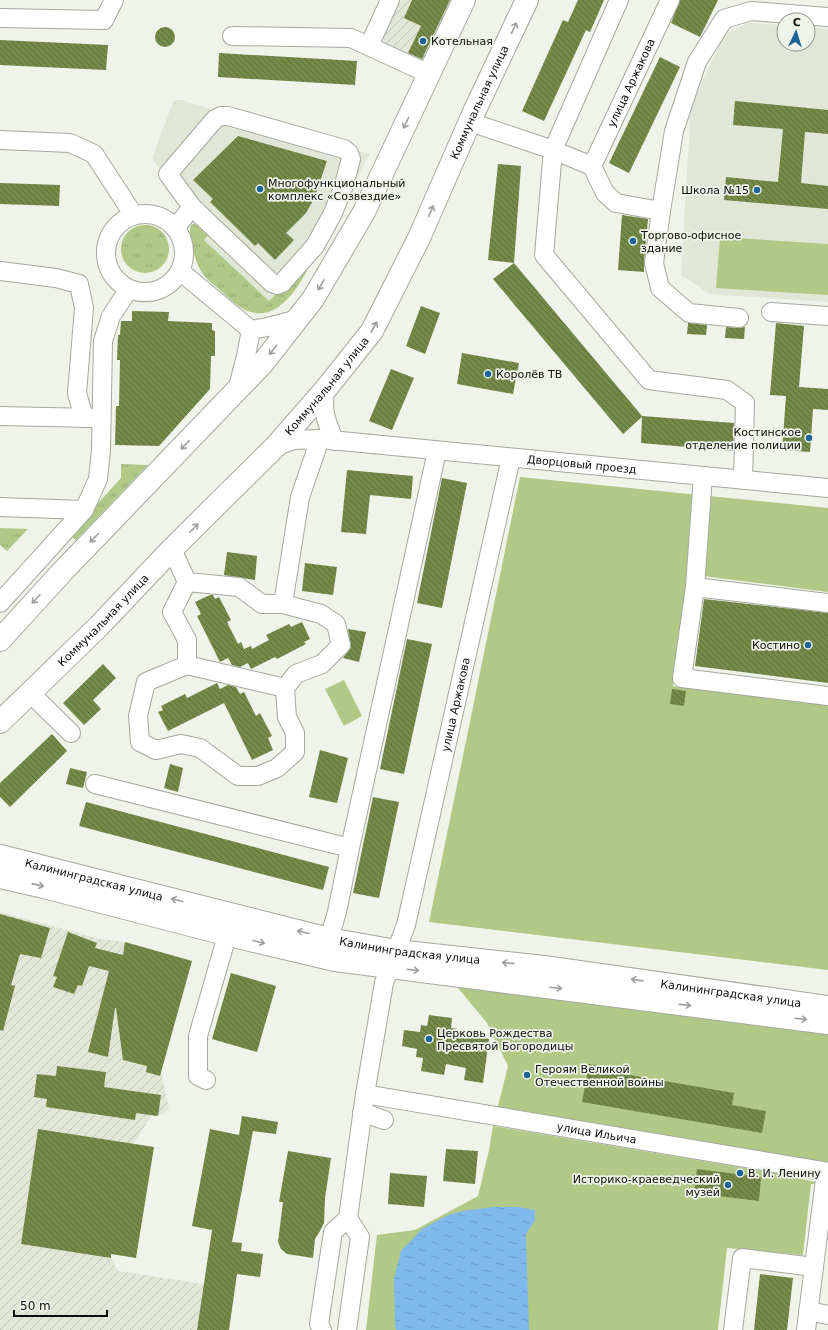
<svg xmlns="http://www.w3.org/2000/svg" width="828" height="1330" font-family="'DejaVu Sans',sans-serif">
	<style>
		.built { fill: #e0e7d6 }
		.industrial { fill: url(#industrial-furrows) }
		.grass { fill: url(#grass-tufts) }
		.green { fill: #b1c986 }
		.water { fill: url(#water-ripples) }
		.building { fill: url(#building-back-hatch) }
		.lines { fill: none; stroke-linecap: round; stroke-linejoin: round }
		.minor-casing { stroke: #a5a89f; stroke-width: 20 }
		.major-casing { stroke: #a5a89f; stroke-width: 24 }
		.minor { stroke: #fff; stroke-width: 18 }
		.major { stroke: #fff; stroke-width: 22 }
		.oneway { stroke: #9e9f9d }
		.poi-dot { fill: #1c6397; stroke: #eff3e9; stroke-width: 1.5 }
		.labels { text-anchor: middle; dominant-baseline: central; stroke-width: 3.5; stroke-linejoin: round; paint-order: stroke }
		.poi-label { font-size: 11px; fill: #0d0e0b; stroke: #eff3e9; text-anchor: start }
		.street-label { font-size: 11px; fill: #0d0e0b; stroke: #eff3e9 }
	</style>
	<defs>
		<pattern id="industrial-furrows" width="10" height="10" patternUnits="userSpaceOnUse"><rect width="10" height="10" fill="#e0e7d6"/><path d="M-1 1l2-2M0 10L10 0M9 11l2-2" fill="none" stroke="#bfc5b6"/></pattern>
		<pattern id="grass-tufts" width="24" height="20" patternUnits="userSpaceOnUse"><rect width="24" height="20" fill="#b1c986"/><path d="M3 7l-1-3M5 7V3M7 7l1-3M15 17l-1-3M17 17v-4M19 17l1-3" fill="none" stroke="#97ab72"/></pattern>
		<pattern id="water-ripples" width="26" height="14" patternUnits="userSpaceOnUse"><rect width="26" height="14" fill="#80b9eb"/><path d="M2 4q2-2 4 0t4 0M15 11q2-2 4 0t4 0" fill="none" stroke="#6d9ec8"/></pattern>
		<pattern id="building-back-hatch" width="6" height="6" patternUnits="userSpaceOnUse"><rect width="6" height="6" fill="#748a49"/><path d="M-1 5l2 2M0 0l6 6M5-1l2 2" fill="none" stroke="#5e6f3b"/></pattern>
	</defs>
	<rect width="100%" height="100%" fill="#eff3e9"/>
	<g class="built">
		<path d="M 748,23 L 784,25 L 784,44 L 808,44 L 808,27 L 828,29 L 828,302 L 710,294 L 681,275 L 691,105 L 725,34 Z"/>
		<path d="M 176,100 L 182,100 L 217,111 L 370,154 L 296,289 L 286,301 L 274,310 L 265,313 L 254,313 L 244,311 L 235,304 L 204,275 L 198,265 L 191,237 L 191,224 L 163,174 L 152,158 L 173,102 Z"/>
	</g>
	<g class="industrial">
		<path d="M 400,0 L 451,0 L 422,64 L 379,45 Z"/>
		<path d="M 0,912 L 101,939 L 125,942 L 192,961 L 161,1071 L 169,1110 L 158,1116 L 151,1116 L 133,1144 L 38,1130 L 21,1244 L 111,1258 L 118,1271 L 204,1284 L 197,1330 L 0,1330 Z"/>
	</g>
	<g class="grass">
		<path d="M 194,224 L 197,225 L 208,235 L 204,240 L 269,301 L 316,253 C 305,274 295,297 275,309 C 252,322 234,303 219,289 C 214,285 207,280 203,274 C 196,264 187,237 191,225 Z"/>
		<circle cx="145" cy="249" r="24"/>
		<path d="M 121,464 L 148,465 L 76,540 L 69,535 L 121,478 Z"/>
		<path d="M 0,528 L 28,529 L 7,551 L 0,545 Z"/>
	</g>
	<g class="green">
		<path d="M 720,237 L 828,244 L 828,295 L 716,288 Z"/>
		<path d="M 520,477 L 828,508 L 828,592 L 687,574 L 673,686 L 828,705 L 828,970 L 429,922 Z"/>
		<path d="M 344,680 L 362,716 L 344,726 L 325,689 Z"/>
		<path d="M 477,985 L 828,1031 L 828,1165 L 497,1110 L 508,1066 L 487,1023 L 458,988 Z"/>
		<path d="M 493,1126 L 781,1174 L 828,1185 L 811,1184 L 803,1255 L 727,1248 L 718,1330 L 366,1330 L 377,1235 L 415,1230 L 478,1196 L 489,1150 Z"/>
	</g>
	<path class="water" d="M 494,1207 L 518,1207 L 535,1210 L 535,1220 L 526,1234 L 529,1330 L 396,1330 L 395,1325 L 394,1278 L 401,1251 L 422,1229 L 448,1215 L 463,1211 Z"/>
	<g class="building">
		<path d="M 412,0 L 450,0 L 422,59 L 408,53 L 421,26 L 404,18 Z"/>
		<path d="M 578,0 L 604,0 L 590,32 L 586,30 L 544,121 L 522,111 L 563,20 L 568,22 Z"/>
		<path d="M 680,0 L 718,0 L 700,37 L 671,23 Z"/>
		<circle cx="165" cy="37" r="10"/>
		<path d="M 0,40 L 108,45 L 106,70 L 0,65 Z"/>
		<path d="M 219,53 L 357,61 L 355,85 L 218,77 Z"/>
		<path d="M 660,57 L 680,67 L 629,173 L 609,163 Z"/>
		<path d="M 735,101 L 828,110 L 828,134 L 805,132 L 801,183 L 828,186 L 828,209 L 724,200 L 726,177 L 778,182 L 783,129 L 733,125 Z"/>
		<path d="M 238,136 L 327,161 L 314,199 L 306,213 L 286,233 L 294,240 L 275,260 L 258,243 L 255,246 L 210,202 L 213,199 L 193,180 Z"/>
		<path d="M 498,164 L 521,166 L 514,263 L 642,416 L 734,423 L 733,451 L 641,443 L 642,417 L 623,434 L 493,279 L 514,263 L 488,260 Z"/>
		<path d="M 0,183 L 60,185 L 59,206 L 0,204 Z"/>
		<path d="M 622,215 L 648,219 L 644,262 L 644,272 L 618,270 Z"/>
		<path d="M 421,306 L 440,313 L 425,354 L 406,346 Z"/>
		<path d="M 132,311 L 169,312 L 168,321 L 212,323 L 212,330 L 215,331 L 215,356 L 211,356 L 210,389 L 159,446 L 115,445 L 116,406 L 119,406 L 120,360 L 117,360 L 118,335 L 120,335 L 121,321 L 132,321 Z"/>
		<path d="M 688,323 L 707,325 L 706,335 L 687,334 Z"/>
		<path d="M 776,323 L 804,326 L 799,387 L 828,389 L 828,410 L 813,409 L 810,452 L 782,450 L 786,396 L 770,395 Z"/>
		<path d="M 726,327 L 738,328 L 745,327 L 744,339 L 725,338 Z"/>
		<path d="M 462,353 L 519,363 L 513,394 L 457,384 Z"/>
		<path d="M 391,369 L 414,378 L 392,430 L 369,421 Z"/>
		<path d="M 347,470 L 413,476 L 411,499 L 370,495 L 366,534 L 341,532 Z"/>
		<path d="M 442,478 L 467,483 L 442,608 L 417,603 Z"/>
		<path d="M 227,552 L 257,556 L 255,580 L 224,575 Z"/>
		<path d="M 305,563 L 337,567 L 333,595 L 302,591 Z"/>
		<path d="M 210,595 L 213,595 L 215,599 L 219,597 L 231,620 L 227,622 L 238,644 L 241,642 L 244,649 L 251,646 L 252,649 L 269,640 L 266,635 L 289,624 L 291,627 L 302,622 L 310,639 L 304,642 L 306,644 L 277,659 L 275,657 L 251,669 L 248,663 L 240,667 L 232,665 L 228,658 L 220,662 L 197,616 L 201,614 L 195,602 Z"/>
		<path d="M 704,599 L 828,613 L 828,683 L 695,666 Z"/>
		<path d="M 348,629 L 366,632 L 359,662 L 343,658 L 351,647 Z"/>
		<path d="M 407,639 L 432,644 L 404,774 L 380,769 Z"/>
		<path d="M 103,664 L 116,678 L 93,700 L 101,709 L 84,725 L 63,703 Z"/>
		<path d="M 217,683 L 220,689 L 228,685 L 236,687 L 240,694 L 244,692 L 256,716 L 260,713 L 272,736 L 268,738 L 273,750 L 252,760 L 224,703 L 168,731 L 158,712 L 163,710 L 161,706 L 185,694 L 187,698 Z"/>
		<path d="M 672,689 L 686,691 L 684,706 L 670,704 Z"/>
		<path d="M 52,734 L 67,751 L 10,807 L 0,797 L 0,783 Z"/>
		<path d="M 320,750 L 348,758 L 337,803 L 309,797 Z"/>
		<path d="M 170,764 L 183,768 L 178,792 L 164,788 Z"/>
		<path d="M 70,768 L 87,772 L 83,788 L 66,784 Z"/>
		<path d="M 373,797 L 399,802 L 379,898 L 353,893 Z"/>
		<path d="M 86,802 L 329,867 L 323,890 L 79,826 Z"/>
		<path d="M 0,914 L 50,928 L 41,958 L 20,954 L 11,985 L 15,986 L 3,1031 L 0,1030 Z"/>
		<path d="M 68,932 L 97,943 L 95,948 L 123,955 L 125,942 L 192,961 L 160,1076 L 146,1072 L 147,1066 L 123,1060 L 116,1008 L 115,1008 L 108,1057 L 88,1052 L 109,971 L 89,966 L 82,986 L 78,985 L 74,994 L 53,987 L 57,977 L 53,976 Z"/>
		<path d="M 231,973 L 276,986 L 257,1052 L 212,1039 Z"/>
		<path d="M 429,1015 L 452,1018 L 451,1028 L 457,1029 L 456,1034 L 489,1039 L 483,1083 L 464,1080 L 466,1068 L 446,1064 L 444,1075 L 421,1071 L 423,1058 L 416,1057 L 417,1049 L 402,1046 L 404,1030 L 420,1032 L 421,1025 L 427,1026 Z"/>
		<path d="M 589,1064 L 618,1069 L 618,1073 L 734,1093 L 732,1105 L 766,1111 L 762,1133 L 582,1102 Z"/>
		<path d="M 57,1066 L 106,1072 L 104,1087 L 161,1095 L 158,1116 L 136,1113 L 135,1120 L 46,1107 L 47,1099 L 34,1097 L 37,1074 L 56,1076 Z"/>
		<path d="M 242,1116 L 278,1122 L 276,1134 L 253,1131 L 232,1242 L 242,1243 L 241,1251 L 263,1254 L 260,1277 L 237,1274 L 229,1330 L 197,1330 L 212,1230 L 192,1226 L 210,1129 L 239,1135 Z"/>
		<path d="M 38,1129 L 154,1147 L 136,1258 L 111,1254 L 111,1258 L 21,1244 Z"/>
		<path d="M 446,1149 L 478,1151 L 475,1184 L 443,1181 Z"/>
		<path d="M 288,1151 L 331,1158 L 325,1198 L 324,1223 L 320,1231 L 315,1239 L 313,1258 L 287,1254 L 281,1249 L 278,1242 L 283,1202 L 279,1202 Z"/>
		<path d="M 697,1169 L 761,1177 L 759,1201 L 694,1193 Z"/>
		<path d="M 390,1173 L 427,1176 L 424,1207 L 388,1204 Z"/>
		<path d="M 760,1274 L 793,1278 L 787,1330 L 754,1330 Z"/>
	</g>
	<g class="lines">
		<defs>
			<g id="minor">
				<path d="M 619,0 L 553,150 L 544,255 L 649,380 L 727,390 L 745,403 L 743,480"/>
				<path d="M 0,18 L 104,20 L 114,0"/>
				<path d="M 232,36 L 351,38 L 429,74"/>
				<path d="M 369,46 L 390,0"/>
				<path d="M 470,122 L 553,150 L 592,166 L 605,193 L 616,203 L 661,211 L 654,263 L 660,288 L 689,313 L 739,318"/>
				<path d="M 0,140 L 70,143 L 94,154 L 133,214"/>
				<path id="s1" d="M 592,166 L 670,0"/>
				<path d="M 661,211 L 674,131 L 697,62 L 724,19 L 751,11 L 828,17"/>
				<circle cx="145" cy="253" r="39"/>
				<path d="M 176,227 L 192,207 L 272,283 L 277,285 L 282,283 L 315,246 L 333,213 L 343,188 L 351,159 L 349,153 L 344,149 L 228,116 L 221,116 L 215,119 L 168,174 L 192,207"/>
				<path d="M 0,271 L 56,278 L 79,284 L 84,308 L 77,393 L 84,418"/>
				<path d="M 181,272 L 251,330 L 268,327 L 298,319"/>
				<path d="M 771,312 L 828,316"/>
				<path d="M 325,390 C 322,411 326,422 335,441"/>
				<path d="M 237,391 L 246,356 L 251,330"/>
				<path d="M 0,416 L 94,418"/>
				<path id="s2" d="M 276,446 L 294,440 L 320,439 L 828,488"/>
				<path d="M 0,507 L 84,510"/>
				<path d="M 172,549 L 187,582 L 172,612 L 187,640 L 187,665 L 146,682 L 138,716 L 140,742 L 156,750 L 181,744 L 200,748 L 238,776 L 258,776 L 277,768 L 295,752 L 295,733 L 287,717 L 285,688 L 296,674 L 322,664 L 341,645 L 336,624 L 321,614 L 283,604 L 262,604 L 239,587 L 187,582"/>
				<path d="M 695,587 L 703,476"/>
				<path d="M 0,603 L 84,510 L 98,479 L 101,450 L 103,341 L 111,316 L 129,289"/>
				<path d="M 828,603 L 695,587 L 682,678 L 828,696"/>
				<path d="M 283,604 L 300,497 L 320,439"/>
				<path d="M 187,665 L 285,688"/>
				<path d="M 30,693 L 71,733"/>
				<path d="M 95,784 L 350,848 L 337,912 L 329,939"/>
				<path d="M 350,848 L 437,451"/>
				<path d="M 206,1080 L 198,1076 L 198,1036 L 224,946 L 225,934"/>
				<path id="s3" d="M 365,1094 L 828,1172"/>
				<path d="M 362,1112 L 384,1120"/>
				<path d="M 808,1311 L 828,1315"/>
				<path id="s4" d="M 322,1330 L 319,1324 L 333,1232 L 348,1218 L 365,1094 L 384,983 L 406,925 L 511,458"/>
				<path d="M 347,1330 L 360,1237 L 348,1218"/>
				<path d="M 733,1330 L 742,1258 L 814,1267"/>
				<path d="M 806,1330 L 826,1172"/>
			</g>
			<g id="major">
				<path d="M 0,640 L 63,571 L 262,364 L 313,299 L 364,212 L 464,0"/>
				<path id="s5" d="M 0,722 L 99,626 L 172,549 L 276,446 L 325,390 L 372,331 L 419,238 L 474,112 L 527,0"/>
				<path id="s6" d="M 0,856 L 329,939 L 396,951 L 544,967 L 828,1007"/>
				<path d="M 0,877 L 44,887 L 225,934 L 335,960 L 828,1023"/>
			</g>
		</defs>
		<use href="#minor" class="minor-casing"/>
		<use href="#major" class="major-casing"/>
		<use href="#minor" class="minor"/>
		<use href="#major" class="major"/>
	</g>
	<defs><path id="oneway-shaft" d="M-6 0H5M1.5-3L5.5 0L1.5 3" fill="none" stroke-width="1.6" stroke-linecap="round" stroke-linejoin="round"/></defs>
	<g class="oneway">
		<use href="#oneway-shaft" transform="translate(514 28) rotate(-65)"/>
		<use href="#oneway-shaft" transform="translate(406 123) rotate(115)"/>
		<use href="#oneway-shaft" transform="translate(431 211) rotate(-67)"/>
		<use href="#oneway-shaft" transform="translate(321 285) rotate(120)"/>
		<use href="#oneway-shaft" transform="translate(374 327) rotate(-61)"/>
		<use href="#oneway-shaft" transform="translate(273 350) rotate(129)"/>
		<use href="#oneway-shaft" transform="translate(185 445) rotate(134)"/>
		<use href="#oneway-shaft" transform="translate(194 528) rotate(-45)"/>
		<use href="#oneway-shaft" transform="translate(94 538) rotate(134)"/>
		<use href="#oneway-shaft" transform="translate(36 599) rotate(132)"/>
		<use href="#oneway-shaft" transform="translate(38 885) rotate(13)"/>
		<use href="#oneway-shaft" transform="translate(177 900) rotate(-166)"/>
		<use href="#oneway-shaft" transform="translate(303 932) rotate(-166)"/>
		<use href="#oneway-shaft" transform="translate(259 942) rotate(14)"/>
		<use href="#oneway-shaft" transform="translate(508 963) rotate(-174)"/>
		<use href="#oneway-shaft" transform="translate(413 970) rotate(7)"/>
		<use href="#oneway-shaft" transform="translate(637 980) rotate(-172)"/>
		<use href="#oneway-shaft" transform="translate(556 988) rotate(7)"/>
		<use href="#oneway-shaft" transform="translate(685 1005) rotate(7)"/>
		<use href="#oneway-shaft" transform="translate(801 1019) rotate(7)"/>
	</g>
	<g class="poi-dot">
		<circle cx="423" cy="41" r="4"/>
		<circle cx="260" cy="189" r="4"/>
		<circle cx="757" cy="190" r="4"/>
		<circle cx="633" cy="241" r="4"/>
		<circle cx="488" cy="374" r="4"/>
		<circle cx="809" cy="438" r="4"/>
		<circle cx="808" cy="645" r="4"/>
		<circle cx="429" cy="1039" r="4"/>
		<circle cx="527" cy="1075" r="4"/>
		<circle cx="740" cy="1173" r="4"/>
		<circle cx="728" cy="1185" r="4"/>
	</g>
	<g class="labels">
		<g class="poi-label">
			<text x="431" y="41">Котельная</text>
			<text x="268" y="183">Многофункциональный<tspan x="268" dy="13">комплекс «Созвездие»</tspan></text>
			<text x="749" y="190" text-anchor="end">Школа №15</text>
			<text x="641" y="235">Торгово-офисное<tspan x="641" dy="13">здание</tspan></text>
			<text x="496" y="374">Королёв ТВ</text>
			<text x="801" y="432" text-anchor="end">Костинское<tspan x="801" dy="13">отделение полиции</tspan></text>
			<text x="800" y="645" text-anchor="end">Костино</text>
			<text x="437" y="1033">Церковь Рождества<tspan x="437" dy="13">Пресвятой Богородицы</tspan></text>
			<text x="535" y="1069">Героям Великой<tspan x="535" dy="13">Отечественной войны</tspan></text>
			<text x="748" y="1173">В. И. Ленину</text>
			<text x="720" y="1179" text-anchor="end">Историко-краеведческий<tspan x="720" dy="13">музей</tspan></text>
		</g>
		<g class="street-label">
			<text stroke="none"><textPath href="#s1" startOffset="92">улица Аржакова</textPath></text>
			<text stroke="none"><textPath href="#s5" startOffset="793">Коммунальная улица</textPath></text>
			<text stroke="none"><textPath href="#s5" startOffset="469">Коммунальная улица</textPath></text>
			<text stroke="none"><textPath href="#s2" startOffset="308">Дворцовый проезд</textPath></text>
			<text stroke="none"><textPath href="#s5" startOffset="145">Коммунальная улица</textPath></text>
			<text stroke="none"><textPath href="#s4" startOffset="646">улица Аржакова</textPath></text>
			<text stroke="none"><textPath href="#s6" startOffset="97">Калининградская улица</textPath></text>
			<text stroke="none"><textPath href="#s6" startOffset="421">Калининградская улица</textPath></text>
			<text stroke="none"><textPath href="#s6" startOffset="745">Калининградская улица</textPath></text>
			<text stroke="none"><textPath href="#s3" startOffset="235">улица Ильича</textPath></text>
		</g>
	</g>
	<g transform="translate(796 32) rotate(4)"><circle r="19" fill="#eff3e9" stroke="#959790"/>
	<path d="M0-3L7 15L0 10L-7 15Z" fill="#1c6397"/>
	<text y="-6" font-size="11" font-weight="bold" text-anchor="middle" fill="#0d0e0b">С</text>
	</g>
	<path d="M14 1310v6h93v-6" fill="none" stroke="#0d0e0b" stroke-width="2"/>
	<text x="20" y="1310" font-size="12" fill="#0d0e0b" stroke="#eff3e9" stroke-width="3" paint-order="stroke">50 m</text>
</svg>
